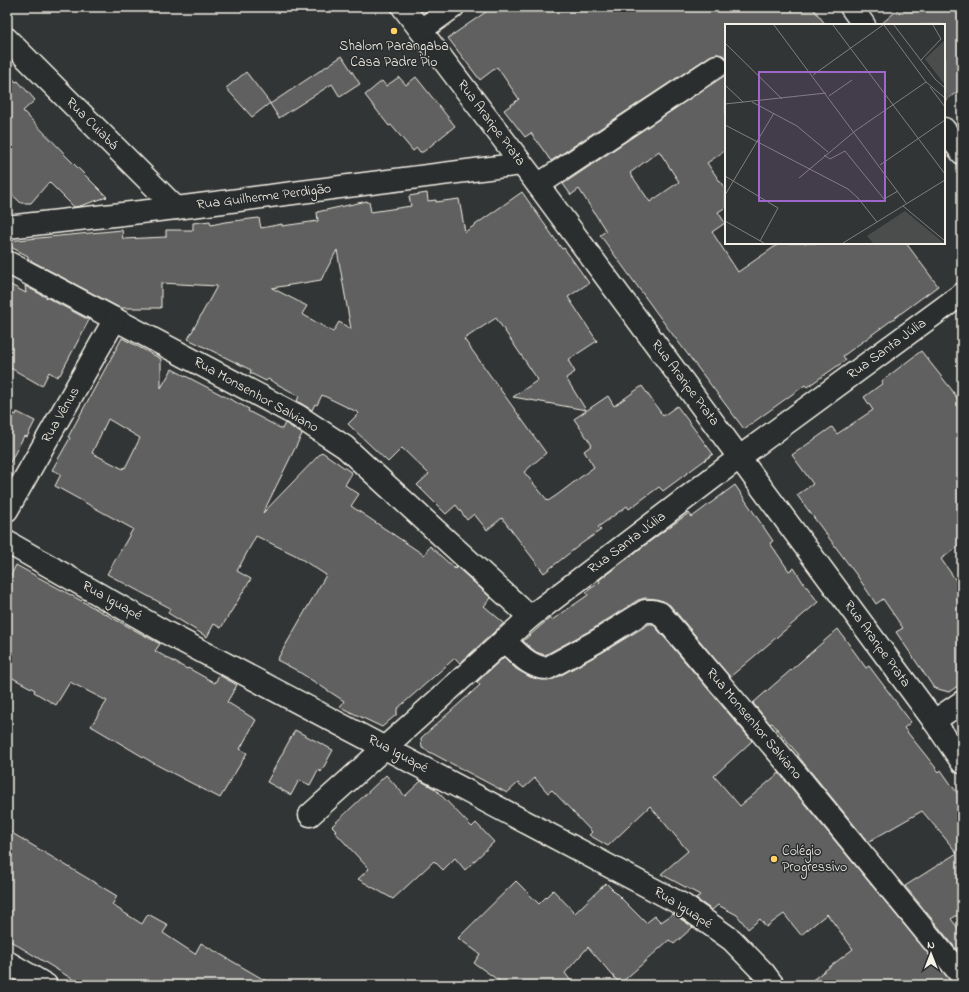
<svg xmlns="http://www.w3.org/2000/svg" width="969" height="992" font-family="'Indie Flower',sans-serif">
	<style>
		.building { fill: #5f605f; stroke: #f4f1e8; fill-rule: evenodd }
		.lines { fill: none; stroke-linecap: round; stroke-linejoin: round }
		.minor-casing { stroke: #f4f1e8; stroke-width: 25 }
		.minor { stroke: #2a2d2e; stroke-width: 22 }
		.poi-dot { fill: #ffd166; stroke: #2a2d2e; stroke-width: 1.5 }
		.labels { text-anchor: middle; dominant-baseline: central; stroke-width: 3; stroke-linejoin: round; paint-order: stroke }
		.poi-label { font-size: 14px; fill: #f4f1e8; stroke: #2a2d2e }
		.street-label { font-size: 14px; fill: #f4f1e8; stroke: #2a2d2e }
		.inset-road { fill: none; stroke: #80807d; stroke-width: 1 }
		.view { fill: #9f67cb; fill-opacity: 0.15; stroke: #9f67cb; stroke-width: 2 }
		.inset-edge { fill: none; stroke: #f4f1e8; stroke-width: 2 }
	</style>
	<rect width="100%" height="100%" fill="#323535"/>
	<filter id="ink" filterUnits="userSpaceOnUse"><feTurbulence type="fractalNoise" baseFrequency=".025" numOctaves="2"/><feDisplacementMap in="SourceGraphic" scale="8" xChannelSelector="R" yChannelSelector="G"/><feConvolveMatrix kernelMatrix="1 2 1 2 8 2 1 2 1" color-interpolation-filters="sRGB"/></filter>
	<g filter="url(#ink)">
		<g class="building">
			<path d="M 493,7 L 812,7 L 826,25 L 726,25 L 726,58 L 722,55 L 717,54 L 710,56 L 551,161 L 531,133 L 525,137 L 504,110 L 519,99 L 497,67 L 480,80 L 448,38 Z"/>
			<path d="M 901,7 L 962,7 L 962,88 L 944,102 L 944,25 L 880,25 Z"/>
			<path d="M 342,56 L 360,84 L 340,97 L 332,84 L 279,118 L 270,104 Z"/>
			<path d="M 7,72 L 16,82 L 18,81 L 35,100 L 23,111 L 64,153 L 63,153 L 107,197 L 80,206 L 74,207 L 49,182 L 31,203 L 21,203 L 7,190 Z"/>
			<path d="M 246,72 L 270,103 L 252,117 L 226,88 Z"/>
			<path d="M 726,74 L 726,150 L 707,163 L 726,190 L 726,207 L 718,212 L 725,223 L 712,232 L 738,272 L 780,243 L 906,243 L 938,286 L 843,356 L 846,360 L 807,387 L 805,385 L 744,429 L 667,327 L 600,235 L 606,231 L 579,189 L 571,195 L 563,184 ZM 659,151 L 679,182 L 650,202 L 630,173 Z"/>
			<path d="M 399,77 L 406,85 L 416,77 L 455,126 L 423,152 L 420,152 L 417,148 L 413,151 L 391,125 L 389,126 L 365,95 L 382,81 L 386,86 Z"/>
			<path d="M 522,192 L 562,249 L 564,248 L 589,283 L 568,297 L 597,341 L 568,360 L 575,372 L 566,378 L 586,410 L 513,397 L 538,380 L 496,318 L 464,339 L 546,453 L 524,472 L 548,501 L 557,495 L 594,467 L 584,451 L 592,445 L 574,419 L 608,396 L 614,406 L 642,386 L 663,416 L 677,406 L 713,454 L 663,491 L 659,487 L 629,509 L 627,506 L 598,527 L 601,530 L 581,544 L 544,573 L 502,518 L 487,530 L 474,514 L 467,520 L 456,505 L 446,514 L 417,485 L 429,474 L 402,448 L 388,462 L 348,424 L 359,413 L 322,395 L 317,405 L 315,404 L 312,410 L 297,401 L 299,396 L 268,379 L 266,381 L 250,373 L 251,370 L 188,339 L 217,286 L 161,283 L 161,308 L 120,308 L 28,259 L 28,256 L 7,245 L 7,241 L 122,230 L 123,239 L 166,237 L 166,230 L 193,230 L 193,223 L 210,221 L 211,225 L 225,222 L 259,218 L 261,228 L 282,224 L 282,226 L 318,221 L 317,212 L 367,201 L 367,202 L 369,202 L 371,212 L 411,206 L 409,196 L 427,193 L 428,201 L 436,200 L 436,202 L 459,199 L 465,232 ZM 337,250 L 351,329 L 339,322 L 333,332 L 302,314 L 307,306 L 272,288 L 321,280 Z"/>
			<path d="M 7,283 L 26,293 L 25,286 L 89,320 L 60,375 L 58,375 L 57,377 L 49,372 L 42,386 L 7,366 Z"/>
			<path d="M 122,338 L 161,359 L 161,388 L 172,369 L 249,409 L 248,411 L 282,429 L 285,423 L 302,434 L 263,513 L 322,452 L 352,473 L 345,485 L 359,494 L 351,506 L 424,555 L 430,546 L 455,569 L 457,567 L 491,598 L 484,606 L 504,623 L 460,663 L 455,658 L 397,709 L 397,714 L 382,727 L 340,707 L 344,701 L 296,670 L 277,660 L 326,575 L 295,555 L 256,536 L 237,571 L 251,579 L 221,628 L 214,624 L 207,637 L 168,613 L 170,608 L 107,574 L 133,529 L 55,486 L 61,474 L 52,470 L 70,438 L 68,437 ZM 108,419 L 140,438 L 125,468 L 124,467 L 123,469 L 92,453 Z"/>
			<path d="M 921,351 L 952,390 L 962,406 L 962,544 L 941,559 L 962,589 L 962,683 L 949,692 L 934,688 L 896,632 L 903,628 L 883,599 L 876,604 L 858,577 L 797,495 L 813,484 L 792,455 L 832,427 L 837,434 L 873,410 L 864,397 L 883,383 L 882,381 Z"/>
			<path d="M 7,411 L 16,415 L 17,412 L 35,421 L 27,437 L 24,436 L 7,468 Z"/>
			<path d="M 735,485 L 773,541 L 770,543 L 789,571 L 794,568 L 806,587 L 807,587 L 818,602 L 730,677 L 670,605 L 663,601 L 656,599 L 645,598 L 638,600 L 591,630 L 545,655 L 536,652 L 523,641 L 550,618 L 552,620 L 588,595 L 586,592 L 600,582 L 599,580 L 661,533 L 689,513 L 692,517 Z"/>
			<path d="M 16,565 L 160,644 L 155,651 L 187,669 L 188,668 L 215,683 L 219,675 L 237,685 L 227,702 L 256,720 L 240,749 L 247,753 L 220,798 L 155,764 L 91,726 L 107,701 L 70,682 L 56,705 L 34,692 L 35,690 L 7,675 L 7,583 Z"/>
			<path d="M 649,624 L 653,624 L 752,741 L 714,776 L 740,806 L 779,773 L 954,985 L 806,985 L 853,949 L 827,914 L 801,935 L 784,914 L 766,927 L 760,919 L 748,929 L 737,915 L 718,905 L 712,910 L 696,899 L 700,895 L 661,874 L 688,851 L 650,806 L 608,846 L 589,835 L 592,832 L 552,790 L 548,793 L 535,778 L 524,788 L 518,783 L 507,793 L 422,748 L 421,738 L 480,685 L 477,682 L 504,657 L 516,669 L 530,677 L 541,680 L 554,679 L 603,652 Z"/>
			<path d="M 838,629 L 866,668 L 869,666 L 911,722 L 904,728 L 939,772 L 941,770 L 962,800 L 962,912 L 951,919 L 962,933 L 962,956 L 905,886 L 957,853 L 944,837 L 922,811 L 868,842 L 798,756 L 798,754 L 772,723 L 770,724 L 753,703 Z"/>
			<path d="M 295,730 L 333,750 L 321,772 L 318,770 L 310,785 L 299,780 L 291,795 L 267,782 Z"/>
			<path d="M 386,775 L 405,796 L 421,781 L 435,789 L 472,827 L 476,823 L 494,842 L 465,870 L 455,858 L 443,870 L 434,861 L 393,899 L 358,879 L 369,869 L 334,831 L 336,830 L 332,826 Z"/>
			<path d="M 7,830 L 117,896 L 112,905 L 142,924 L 148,914 L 168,925 L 163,933 L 195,954 L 201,943 L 273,985 L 82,985 L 7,939 Z"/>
			<path d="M 516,881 L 539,904 L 553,890 L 575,913 L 606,883 L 646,923 L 655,916 L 661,922 L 673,914 L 693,927 L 674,944 L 669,940 L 620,984 L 588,947 L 565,973 L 574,985 L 505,985 L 474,963 L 480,954 L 458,938 Z"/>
		</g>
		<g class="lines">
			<defs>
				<g id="minor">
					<path d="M 403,7 L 538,185 L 934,721 L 962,762"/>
					<path d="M 851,7 L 864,25"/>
					<path d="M 421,30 L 453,7"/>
					<path d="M 7,39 L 176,208"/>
					<path d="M 944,129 L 962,153"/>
					<path d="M 538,185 L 717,66"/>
					<path d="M 7,227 L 176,208 L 521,164"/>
					<path d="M 7,262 L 298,416 L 345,447 L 530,617"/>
					<path d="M 7,510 L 115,319"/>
					<path d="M 7,542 L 165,632 L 683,905 L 732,940 L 764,973 L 773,985"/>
					<path d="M 504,640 C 516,651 530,669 548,668 L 597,641 L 645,611 L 653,611 L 660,613 L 783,758 L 962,976"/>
					<path d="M 934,721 L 962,702"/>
					<path d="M 310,815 L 530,617 L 740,457 L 962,294"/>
					<path d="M 7,962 L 46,985"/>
				</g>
			</defs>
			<use href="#minor" class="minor-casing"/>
			<use href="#minor" class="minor"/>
		</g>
	</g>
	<g class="poi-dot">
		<circle cx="394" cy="31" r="4"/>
		<circle cx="774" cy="859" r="4"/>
	</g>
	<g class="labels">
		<g class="poi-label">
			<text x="394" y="46">Shalom Parangaba<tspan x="394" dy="16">Casa Padre Pio</tspan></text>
			<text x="782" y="851" text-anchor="start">Colégio<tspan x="782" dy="16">Progressivo</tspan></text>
		</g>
		<g class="street-label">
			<text transform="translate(491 123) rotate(53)">Rua Araripe Prata</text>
			<text transform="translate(92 124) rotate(45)">Rua Cuiabá</text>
			<text transform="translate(264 197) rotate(-7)">Rua Guilherme Perdigão</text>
			<text transform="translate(887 349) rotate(-36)">Rua Santa Júlia</text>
			<text transform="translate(685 383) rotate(53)">Rua Araripe Prata</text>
			<text transform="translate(256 395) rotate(29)">Rua Monsenhor Salviano</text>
			<text transform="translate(61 415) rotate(-60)">Rua Vênus</text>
			<text transform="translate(627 543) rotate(-37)">Rua Santa Júlia</text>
			<text transform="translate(112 601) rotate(29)">Rua Iguapé</text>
			<text transform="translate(877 644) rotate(54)">Rua Araripe Prata</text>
			<text transform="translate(754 724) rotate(50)">Rua Monsenhor Salviano</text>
			<text transform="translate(398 754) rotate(28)">Rua Iguapé</text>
			<text transform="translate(683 908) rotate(32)">Rua Iguapé</text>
		</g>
	</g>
	<g transform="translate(725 24)">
		<rect width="220" height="220" fill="#323535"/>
		<path d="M 220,16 L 220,61 L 200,35 ZM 180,187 L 219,219 L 148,219 L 142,212 Z" fill="#4b4d4c"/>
		<path class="inset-road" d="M 49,1 L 181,179M 108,1 L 220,150M 159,1 L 201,58 L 220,74M 169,1 L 210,55 L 220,64M 0,19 L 57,75M 196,36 L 216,15 L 208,1M 88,51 L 158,1M 0,61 L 18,78M 205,63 L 220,83M 104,72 L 127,56M 27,78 L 72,102 L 103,128M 0,80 L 101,69M 0,101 L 123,165 L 133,174 L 152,198M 99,131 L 105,135 L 120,127 L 159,175 L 173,167M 155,141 L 220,96M 0,152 L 53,184 L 35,217M 74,154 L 130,107 L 201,58M 0,171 L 49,89M 178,182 L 220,217M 0,197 L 39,219M 118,219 L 220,156"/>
		<path class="view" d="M 34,48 L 160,48 L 160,177 L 34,177 Z"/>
		<rect width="220" height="220" class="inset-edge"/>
	</g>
	<rect width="969" height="992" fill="none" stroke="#2a2d2e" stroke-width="24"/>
	<rect x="12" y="12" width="945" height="968" fill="none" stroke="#f4f1e8" stroke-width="1.5" filter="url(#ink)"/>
	<g transform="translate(931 954)" stroke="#2a2d2e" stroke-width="3" paint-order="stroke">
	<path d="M0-3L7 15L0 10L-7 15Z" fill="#f4f1e8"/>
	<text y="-6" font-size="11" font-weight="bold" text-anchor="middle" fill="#f4f1e8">N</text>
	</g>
</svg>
